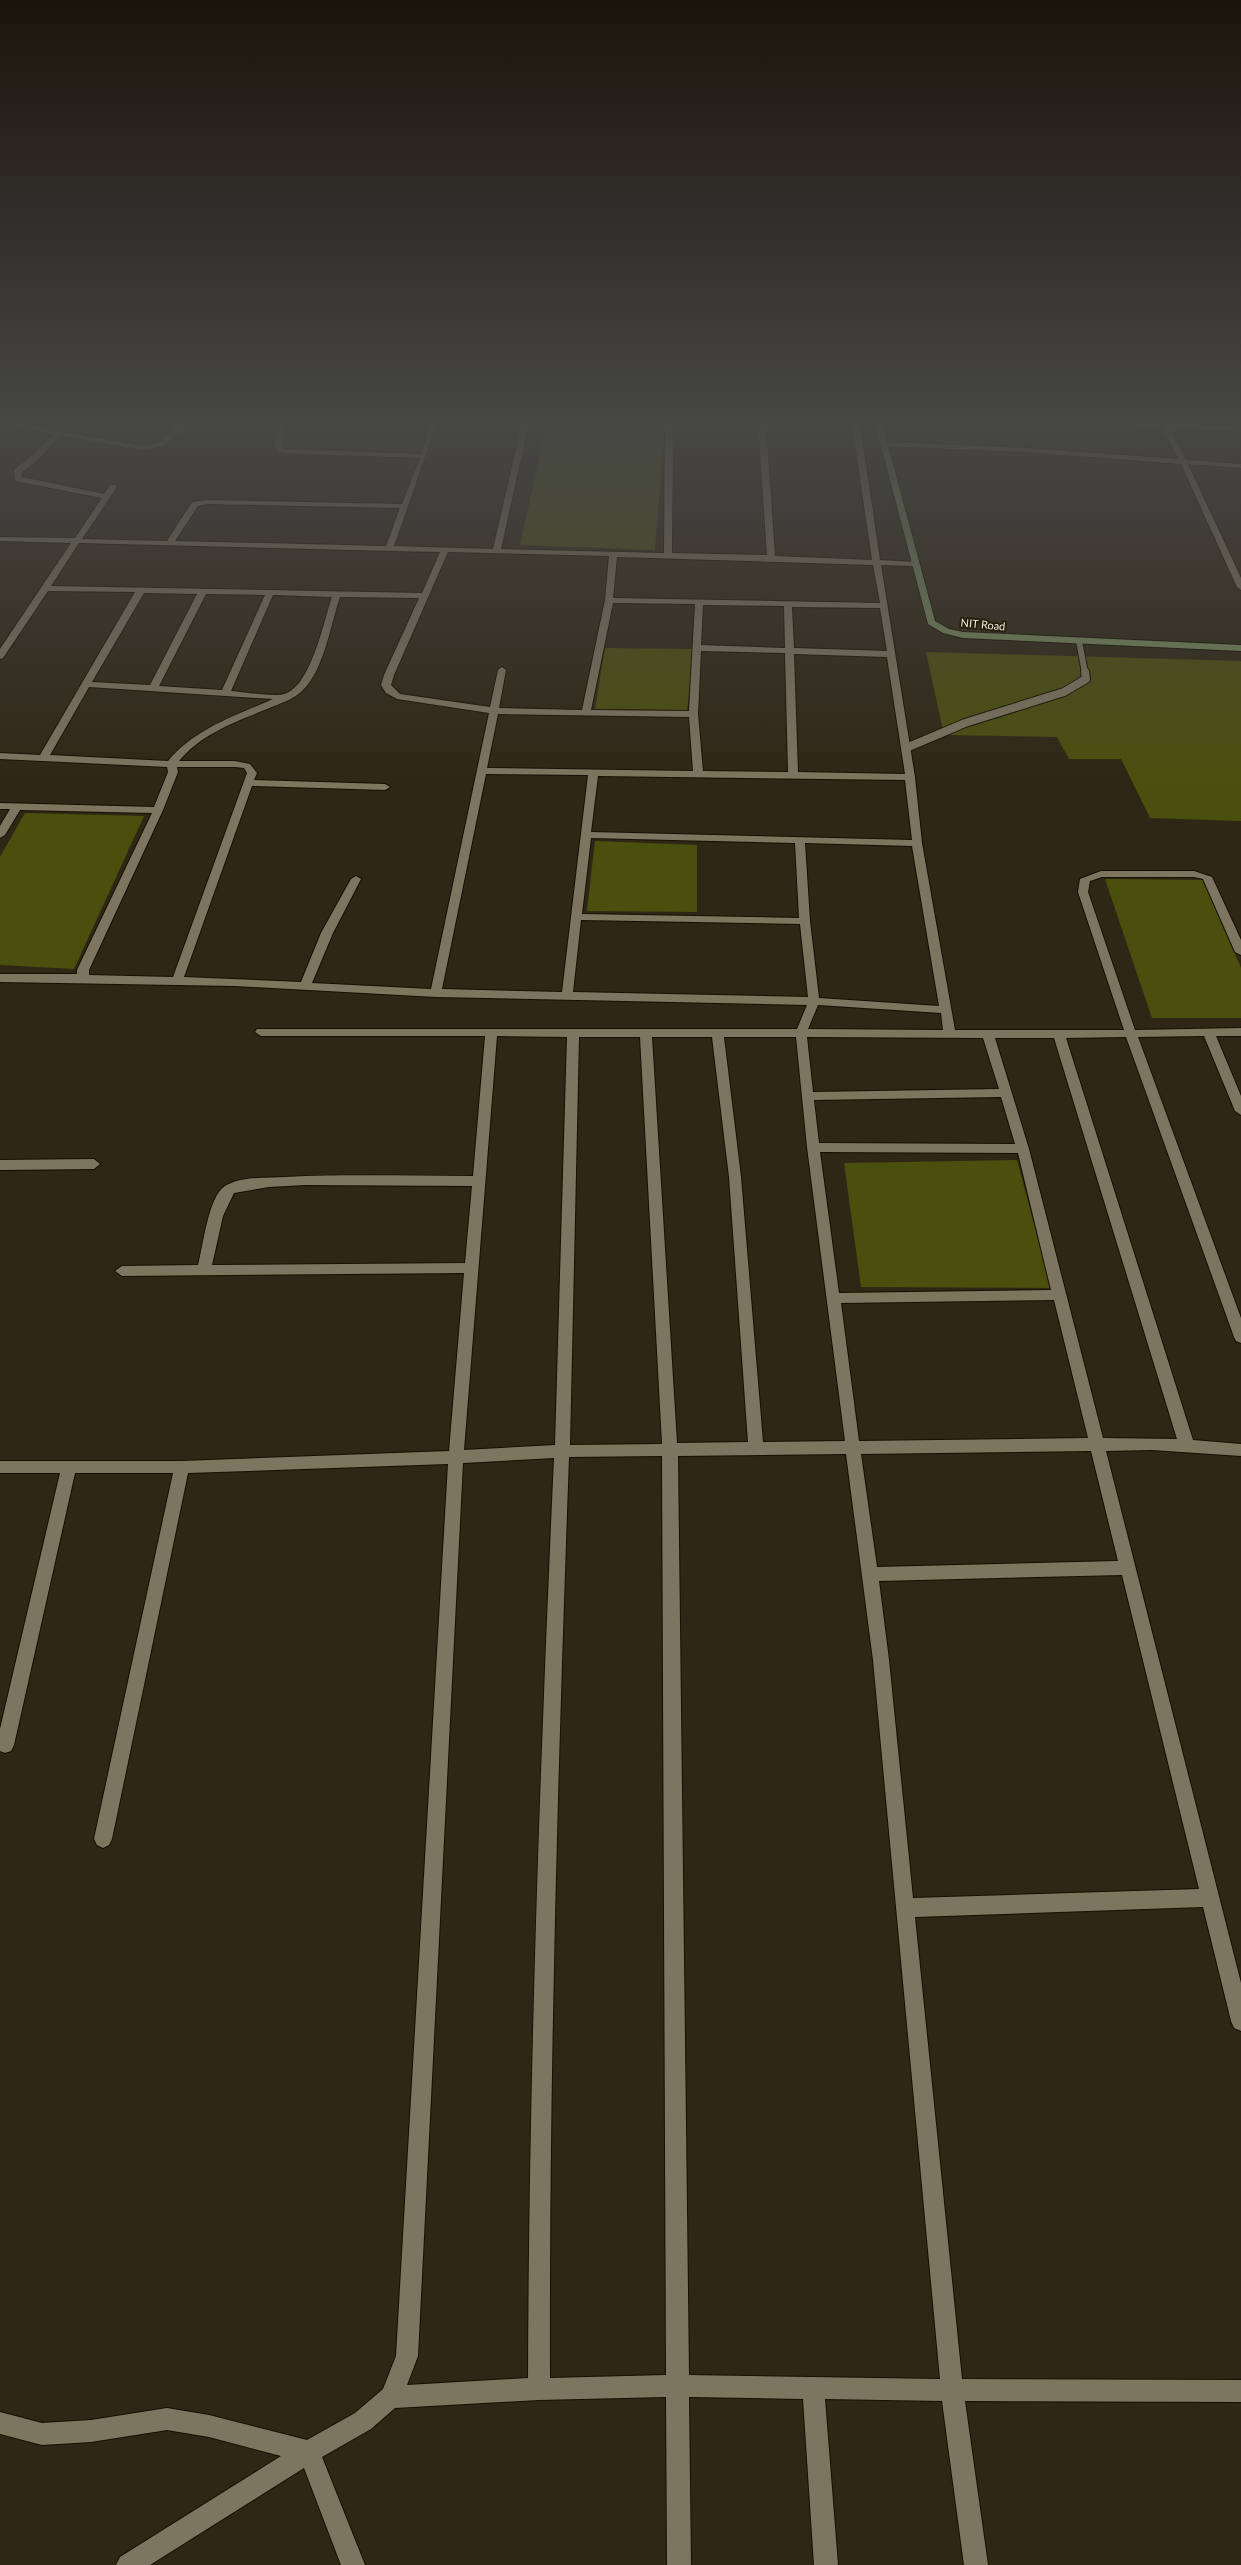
<svg xmlns="http://www.w3.org/2000/svg" width="1241" height="2565" font-family="Lato,sans-serif">
	<style>
		.green { fill: #4b4f0e }
		.lines { fill: none; stroke-linecap: round; stroke-linejoin: round }
		.service-far1-casing { stroke: #171001; stroke-width: 8 }
		.service-casing { stroke: #171001; stroke-width: 10 }
		.minor-casing { stroke: #171001; stroke-width: 2 }
		.secondary-casing { stroke: #171001; stroke-width: 2 }
		.service-far1 { stroke: #7e7560; stroke-width: 6 }
		.service { stroke: #7e7560; stroke-width: 8 }
		.minor { fill: #7e7560; fill-rule: evenodd }
		.secondary { fill: #76895b; fill-rule: evenodd }
		.labels { text-anchor: middle; dominant-baseline: central; stroke-width: 4; stroke-linejoin: round; paint-order: stroke }
		.far-street-label { font-size: 11px; fill: #efeade; stroke: #251e0b }
	</style>
	<rect width="100%" height="100%" fill="#2f2715"/>
	<g class="green">
		<path d="M 547,423 L 665,423 L 655,550 L 520,545 Z"/>
		<path d="M 605,648 L 694,649 L 687,710 L 595,709 Z"/>
		<path d="M 926,652 L 1241,661 L 1241,821 L 1150,818 L 1121,759 L 1069,759 L 1057,737 L 944,735 Z"/>
		<path d="M 25,813 L 144,816 L 74,969 L 0,965 L 0,857 Z"/>
		<path d="M 595,841 L 697,845 L 697,912 L 587,911 Z"/>
		<path d="M 1105,879 L 1204,880 L 1241,968 L 1241,1018 L 1152,1018 Z"/>
		<path d="M 1017,1160 L 1051,1288 L 861,1287 L 844,1163 Z"/>
	</g>
	<g class="lines">
		<defs>
			<path id="service-far1" d="M 1079,641 L 1085,673"/>
			<path id="service" d="M 906,748 L 965,723 L 1064,692 L 1086,679 L 1085,672"/>
			<g id="minor">
				<path d="M 0,423 L 15,423 L 142,446 L 159,442 L 176,428 L 156,423 L 190,423 L 164,446 L 142,450 L 60,435 L 41,457 L 21,473 L 22,477 L 104,494 L 110,485 L 116,485 L 117,487 L 82,539 L 167,541 L 192,502 L 207,500 L 402,504 L 420,458 L 279,453 L 274,445 L 280,423 L 287,423 L 282,445 L 284,449 L 421,454 L 430,423 L 437,423 L 394,546 L 493,549 L 522,423 L 529,423 L 501,549 L 664,553 L 665,423 L 673,423 L 672,553 L 767,555 L 758,423 L 766,423 L 775,556 L 872,560 L 852,423 L 860,423 L 880,560 L 916,562 L 920,564 L 916,566 L 881,565 L 915,777 L 922,843 L 955,1030 L 1124,1030 L 1078,892 L 1080,879 L 1101,871 L 1194,871 L 1212,877 L 1241,940 L 1241,955 L 1235,952 L 1203,879 L 1194,877 L 1102,877 L 1090,881 L 1088,892 L 1135,1030 L 1241,1028 L 1241,1036 L 1216,1036 L 1241,1096 L 1241,1115 L 1235,1111 L 1204,1036 L 1138,1037 L 1241,1318 L 1241,1343 L 1236,1341 L 1234,1337 L 1126,1037 L 1066,1038 L 1193,1440 L 1241,1444 L 1241,1456 L 1152,1450 L 1106,1451 L 1241,1983 L 1241,2031 L 1234,2028 L 1231,2021 L 1203,1907 L 915,1917 L 962,2379 L 1241,2380 L 1241,2402 L 965,2401 L 988,2565 L 964,2565 L 942,2401 L 825,2399 L 838,2565 L 814,2565 L 803,2399 L 689,2397 L 691,2565 L 667,2565 L 666,2397 L 539,2400 L 395,2408 L 371,2429 L 322,2457 L 365,2565 L 341,2565 L 304,2468 L 150,2565 L 116,2565 L 120,2557 L 281,2456 L 209,2437 L 167,2430 L 91,2442 L 42,2445 L 0,2434 L 0,2412 L 42,2423 L 91,2420 L 167,2408 L 209,2415 L 307,2440 L 355,2413 L 383,2389 L 396,2356 L 448,1464 L 188,1473 L 112,1839 L 109,1845 L 103,1848 L 97,1845 L 94,1839 L 173,1473 L 75,1473 L 14,1745 L 11,1751 L 5,1753 L 0,1751 L 0,1729 L 60,1473 L 0,1473 L 0,1461 L 182,1461 L 449,1451 L 464,1273 L 122,1276 L 115,1271 L 122,1266 L 198,1265 C 203,1247 208,1197 225,1186 C 241,1176 267,1178 285,1177 C 348,1174 410,1176 473,1176 L 485,1036 L 261,1036 L 255,1032 L 257,1029 L 797,1029 L 807,1005 L 436,997 L 235,986 L 0,982 L 0,974 L 77,974 L 77,970 L 152,813 L 20,810 L 5,835 L 0,838 L 0,826 L 10,809 L 0,809 L 0,803 L 154,807 L 168,772 L 167,767 L 0,759 L 0,753 L 40,755 L 135,592 L 48,591 L 3,658 L 0,659 L 0,649 L 71,543 L 0,541 L 0,537 L 75,538 L 102,498 L 15,481 L 14,470 L 35,453 L 53,434 ZM 207,504 L 400,508 L 386,546 L 175,541 L 198,506 ZM 79,543 L 389,551 L 440,552 L 422,593 L 51,586 ZM 448,552 L 609,556 L 605,600 L 582,710 L 499,708 L 506,670 L 502,667 L 498,670 L 490,707 L 400,694 L 391,685 L 394,675 ZM 617,557 L 873,565 L 880,603 L 613,598 ZM 144,593 L 197,594 L 150,685 L 92,682 ZM 206,594 L 265,595 L 222,690 L 159,686 ZM 273,595 L 332,597 C 324,620 311,687 284,694 C 274,697 242,692 231,691 ZM 340,597 L 419,598 L 384,675 L 381,685 L 386,693 L 397,699 L 489,713 L 431,989 L 312,983 L 333,933 L 361,879 L 356,876 L 351,879 L 321,933 L 301,982 L 184,977 L 252,786 L 385,790 L 390,787 L 385,784 L 254,780 L 257,773 L 250,764 L 235,761 L 179,761 C 201,734 235,722 267,709 C 279,704 295,699 304,689 C 324,669 331,623 340,597 ZM 613,603 L 695,604 L 689,711 L 591,710 ZM 703,605 L 784,606 L 785,648 L 701,645 ZM 792,607 L 880,608 L 887,651 L 794,648 ZM 701,651 L 785,653 L 788,772 L 703,771 L 698,714 ZM 794,654 L 887,657 L 905,774 L 798,772 ZM 89,687 L 273,699 C 235,716 196,728 168,761 L 50,755 ZM 498,714 L 689,717 L 693,771 L 487,768 ZM 177,767 L 235,767 L 244,768 L 247,773 L 173,977 L 89,975 L 89,970 L 163,810 L 178,772 ZM 486,774 L 588,775 L 562,992 L 442,989 ZM 598,776 L 905,780 L 912,840 L 591,832 ZM 591,838 L 795,843 L 799,918 L 582,914 ZM 805,843 L 912,846 L 939,1006 L 819,998 L 810,921 ZM 581,920 L 800,924 L 808,997 L 573,992 ZM 818,1005 L 941,1013 L 943,1030 L 808,1029 ZM 497,1036 L 567,1037 L 555,1445 L 464,1450 ZM 579,1037 L 640,1037 L 662,1444 L 570,1445 ZM 652,1037 L 712,1037 L 729,1177 L 748,1442 L 677,1443 ZM 724,1037 L 796,1037 L 807,1147 L 845,1441 L 763,1442 L 741,1177 ZM 807,1037 L 983,1038 L 999,1089 L 813,1092 ZM 995,1038 L 1054,1038 L 1177,1439 L 1103,1438 L 1029,1149 ZM 1001,1097 L 1015,1144 L 819,1143 L 814,1100 ZM 820,1152 L 1018,1153 L 1051,1290 L 839,1293 ZM 305,1185 L 472,1186 L 465,1263 L 212,1265 L 223,1216 L 234,1193 L 269,1187 ZM 1054,1300 L 1088,1438 L 859,1441 L 841,1303 ZM 1091,1451 L 1118,1561 L 877,1567 L 861,1454 ZM 846,1454 L 873,1660 L 940,2379 L 689,2375 L 678,1456 ZM 662,1456 L 666,2375 L 550,2378 C 549,2071 558,1764 569,1457 ZM 554,1458 C 540,1765 529,2071 528,2378 L 407,2385 L 418,2356 L 463,1463 ZM 1122,1575 L 1199,1889 L 913,1898 L 889,1660 L 879,1581 Z"/>
				<path d="M 1091,423 L 1168,423 L 1241,427 L 1241,431 L 1170,428 L 1186,460 L 1241,464 L 1241,468 L 1188,464 L 1241,578 L 1241,590 L 1237,587 L 1181,464 L 1025,452 L 883,446 L 879,444 L 883,442 L 1025,448 L 1178,459 L 1163,428 Z"/>
				<path d="M 94,1159 L 100,1164 L 94,1169 L 0,1170 L 0,1160 Z"/>
			</g>
			<path id="secondary" d="M 875,423 L 882,423 L 935,621 L 949,629 L 963,632 L 1241,645 L 1241,651 L 963,638 L 943,633 L 928,624 Z"/>
		</defs>
		<use href="#service-far1" class="service-far1-casing"/>
		<use href="#service" class="service-casing"/>
		<use href="#minor" class="minor-casing"/>
		<use href="#secondary" class="secondary-casing"/>
		<use href="#service-far1" class="service-far1"/>
		<use href="#service" class="service"/>
		<use href="#minor" class="minor"/>
		<use href="#secondary" class="secondary"/>
	</g>
	<linearGradient id="sky" x2="0" y2="1"><stop stop-color="#1a150c"/><stop offset="0.54" stop-color="#474746"/><stop offset="1" stop-color="#474746" stop-opacity="0"/></linearGradient>
	<rect width="1241" height="782" fill="url(#sky)"/>
	<g class="labels">
		<g class="far-street-label">
			<text transform="translate(983 624) rotate(5)">NIT Road</text>
		</g>
	</g>
</svg>
